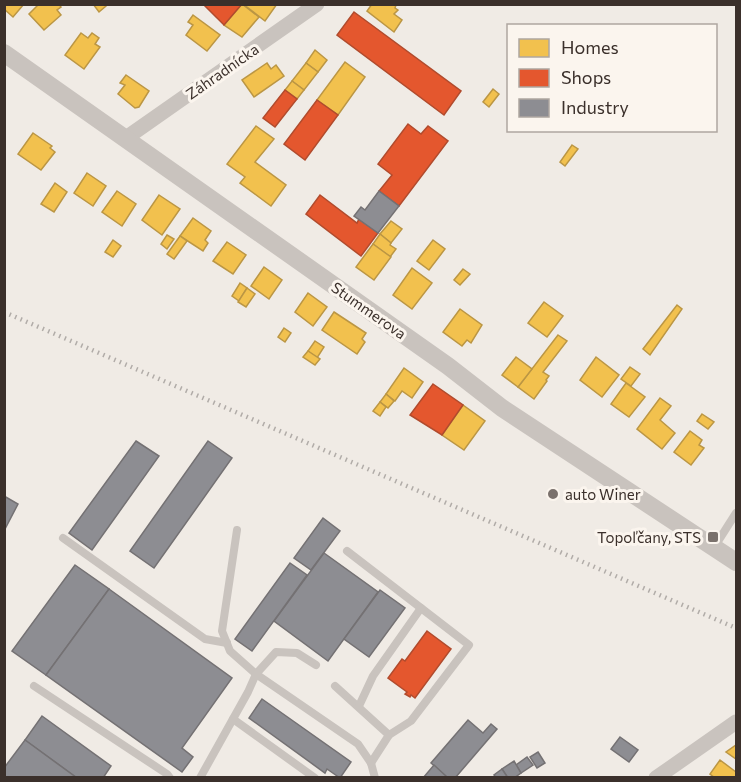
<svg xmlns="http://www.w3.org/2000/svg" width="741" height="782" font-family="Commissioner,sans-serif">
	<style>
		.homes { fill: #f2c14e; stroke: #bb9644; stroke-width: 1.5 }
		.shops { fill: #e4572e; stroke: #b14b2d; stroke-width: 1.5 }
		.industry { fill: #8d8d92; stroke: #747173; stroke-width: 1.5 }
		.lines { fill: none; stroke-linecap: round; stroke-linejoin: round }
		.service { stroke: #c9c3be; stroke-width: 8 }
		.minor { stroke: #c9c3be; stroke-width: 15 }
		.tertiary { stroke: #c9c3be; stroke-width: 18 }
		.rail { stroke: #b1aca8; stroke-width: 4.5; stroke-dasharray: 1.5 4.5; stroke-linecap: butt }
		.poi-dot { fill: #7a716c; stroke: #fbf5ee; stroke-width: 2 }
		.labels { text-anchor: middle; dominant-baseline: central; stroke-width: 6; stroke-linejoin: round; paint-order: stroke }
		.street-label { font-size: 15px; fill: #3b302b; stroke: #fbf5ee }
		.poi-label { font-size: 15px; fill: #3b302b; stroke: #fbf5ee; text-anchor: start }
	</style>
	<rect width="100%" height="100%" fill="#f0ebe5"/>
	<g class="homes">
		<path d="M 4,4 L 24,4 L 13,17 L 4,9 Z"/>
		<path d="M 39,4 L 59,4 L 61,7 L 57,10 L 61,15 L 44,30 L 29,14 Z"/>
		<path d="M 93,4 L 105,4 L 106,6 L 99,12 Z"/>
		<path d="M 242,4 L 259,17 L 242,37 L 224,25 Z"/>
		<path d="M 243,4 L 277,4 L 265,21 Z"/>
		<path d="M 372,4 L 396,5 L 395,8 L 398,10 L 394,14 L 402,20 L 394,32 L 367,11 Z"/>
		<path d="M 193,15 L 220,35 L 207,51 L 186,35 L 193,25 L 188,22 Z"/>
		<path d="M 81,33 L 88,38 L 92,33 L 99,38 L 95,44 L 100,47 L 84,69 L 65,55 Z"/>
		<path d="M 315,50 L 327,60 L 318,72 L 306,63 Z"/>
		<path d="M 345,62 L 365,77 L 338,115 L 317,100 Z"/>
		<path d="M 267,63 L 271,69 L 276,65 L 284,76 L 254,97 L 242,80 Z"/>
		<path d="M 306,63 L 318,72 L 304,90 L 292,81 Z"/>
		<path d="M 126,75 L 149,91 L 139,107 L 135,108 L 118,94 L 125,85 L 120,83 Z"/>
		<path d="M 292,81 L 304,90 L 297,99 L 285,90 Z"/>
		<path d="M 493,89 L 499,94 L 489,107 L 483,102 Z"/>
		<path d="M 256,126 L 274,139 L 255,162 L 286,185 L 271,206 L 240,183 L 245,177 L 227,164 Z"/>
		<path d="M 33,133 L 52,146 L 50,148 L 55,152 L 41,170 L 18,154 Z"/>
		<path d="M 572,145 L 578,149 L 565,166 L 560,162 Z"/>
		<path d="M 87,173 L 106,186 L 93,206 L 74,193 Z"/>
		<path d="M 55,183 L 67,192 L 54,212 L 41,204 Z"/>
		<path d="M 117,191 L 136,204 L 122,226 L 102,212 Z"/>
		<path d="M 159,195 L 180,209 L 162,235 L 142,220 Z"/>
		<path d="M 193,218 L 211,231 L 205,240 L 208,243 L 203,251 L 180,236 Z"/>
		<path d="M 391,221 L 402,229 L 391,243 L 380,234 Z"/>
		<path d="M 380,234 L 391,243 L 390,245 L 396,249 L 390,257 L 373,244 Z"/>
		<path d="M 167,235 L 174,239 L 167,249 L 161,244 Z"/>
		<path d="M 180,236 L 187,241 L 174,259 L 167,254 Z"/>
		<path d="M 113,240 L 121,246 L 113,257 L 105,252 Z"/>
		<path d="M 433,240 L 445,249 L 429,270 L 417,261 Z"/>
		<path d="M 227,242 L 246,255 L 233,274 L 213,261 Z"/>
		<path d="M 373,244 L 391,257 L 374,280 L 356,267 Z"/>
		<path d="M 264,267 L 282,280 L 269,299 L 251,286 Z"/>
		<path d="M 412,268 L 432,283 L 412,309 L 393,295 Z"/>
		<path d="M 463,269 L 470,274 L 460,285 L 454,280 Z"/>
		<path d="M 240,283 L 247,288 L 239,301 L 232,296 Z"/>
		<path d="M 247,288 L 255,294 L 246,307 L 238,302 Z"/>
		<path d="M 308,293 L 327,307 L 313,326 L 295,312 Z"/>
		<path d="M 544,302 L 563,316 L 547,337 L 528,323 Z"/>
		<path d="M 677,305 L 682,309 L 650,355 L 643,349 Z"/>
		<path d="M 460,309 L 482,325 L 471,343 L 467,340 L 462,346 L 443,332 Z"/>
		<path d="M 334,312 L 366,333 L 362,339 L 365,342 L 357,354 L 322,330 Z"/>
		<path d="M 284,328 L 291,333 L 285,342 L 278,337 Z"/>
		<path d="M 558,335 L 567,341 L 543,372 L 549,376 L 546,380 L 547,381 L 534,399 L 518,387 Z"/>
		<path d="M 315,341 L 324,347 L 317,358 L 308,351 Z"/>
		<path d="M 308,351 L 320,359 L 315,365 L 303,357 Z"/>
		<path d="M 516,357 L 532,369 L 518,387 L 502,375 Z"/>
		<path d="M 596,357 L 619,375 L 602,397 L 580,380 Z"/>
		<path d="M 630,367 L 640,374 L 631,386 L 621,379 Z"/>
		<path d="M 404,368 L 423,382 L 412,398 L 402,391 L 395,401 L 386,394 Z"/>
		<path d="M 626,383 L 645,397 L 629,417 L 611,404 Z"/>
		<path d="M 386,394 L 394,401 L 388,408 L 380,402 Z"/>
		<path d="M 660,398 L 671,406 L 660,420 L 675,433 L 662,449 L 637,429 Z"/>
		<path d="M 380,402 L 386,407 L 380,416 L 373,411 Z"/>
		<path d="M 463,405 L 485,421 L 464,450 L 442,435 Z"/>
		<path d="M 702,414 L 714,422 L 708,429 L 697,421 Z"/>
		<path d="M 690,431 L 702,440 L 699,445 L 704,448 L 691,465 L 674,452 Z"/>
		<path d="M 736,745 L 736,759 L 726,752 Z"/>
		<path d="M 720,760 L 736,772 L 736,778 L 715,778 L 710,774 Z"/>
	</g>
	<g class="shops">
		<path d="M 203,4 L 242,4 L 224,25 Z"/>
		<path d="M 354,12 L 461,91 L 444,115 L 337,35 Z"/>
		<path d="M 285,90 L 297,99 L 275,127 L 263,118 Z"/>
		<path d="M 317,100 L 338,115 L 305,160 L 284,144 Z"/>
		<path d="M 408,124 L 421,134 L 428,126 L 448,141 L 399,206 L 379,191 L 392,175 L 378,164 Z"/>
		<path d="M 320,195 L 357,223 L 359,219 L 378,233 L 361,256 L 306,214 Z"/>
		<path d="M 433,384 L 463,405 L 442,435 L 410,415 Z"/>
		<path d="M 427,631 L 451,649 L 415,698 L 411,695 L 410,697 L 405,694 L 407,692 L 388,678 L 402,659 L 405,661 Z"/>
	</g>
	<g class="industry">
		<path d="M 379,191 L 399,206 L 378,233 L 354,216 L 361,207 L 365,210 Z"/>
		<path d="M 136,441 L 159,456 L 92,550 L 69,533 Z"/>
		<path d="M 208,441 L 232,458 L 154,568 L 130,551 Z"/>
		<path d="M 4,496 L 18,504 L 4,531 Z"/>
		<path d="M 323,518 L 340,531 L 311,570 L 294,558 Z"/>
		<path d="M 324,553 L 378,592 L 328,661 L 274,621 Z"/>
		<path d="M 290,563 L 307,575 L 252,651 L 235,639 Z"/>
		<path d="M 75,565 L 109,589 L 46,675 L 12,651 Z"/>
		<path d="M 109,589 L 232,678 L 182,748 L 193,757 L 182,772 L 46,675 Z"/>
		<path d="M 380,590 L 405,608 L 369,657 L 344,639 Z"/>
		<path d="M 262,699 L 351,762 L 340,778 L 327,769 L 325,773 L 249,718 Z"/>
		<path d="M 42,716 L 111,766 L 103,778 L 77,778 L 25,740 Z"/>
		<path d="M 468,720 L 483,733 L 491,724 L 497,729 L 455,778 L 448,778 L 431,763 Z"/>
		<path d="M 620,737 L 638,750 L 629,762 L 611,749 Z"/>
		<path d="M 25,740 L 77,778 L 4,778 L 4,768 Z"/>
		<path d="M 538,752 L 545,763 L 537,768 L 530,757 Z"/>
		<path d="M 527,757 L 533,765 L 521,773 L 516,765 Z"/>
		<path d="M 514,761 L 521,773 L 514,778 L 508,778 L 502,769 Z"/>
		<path d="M 434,765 L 448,778 L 423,778 Z"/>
		<path d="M 502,769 L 508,778 L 496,778 L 494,775 Z"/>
	</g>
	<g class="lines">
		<g class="service">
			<path d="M 237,530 L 222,631 L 230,651 L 256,674 L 358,744 L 371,763 L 375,778"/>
			<path d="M 63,538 L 205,639 L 227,643"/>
			<path d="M 715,546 L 736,513"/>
			<path d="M 347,551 L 469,645 L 411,721 L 389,735 L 371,763"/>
			<path d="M 34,686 L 167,774 L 170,778"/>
			<path d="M 335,686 L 389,735"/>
			<path d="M 359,706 L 373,676 L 421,608"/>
			<path d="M 233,719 L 315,778"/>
			<path d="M 200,778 L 248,692 L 256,674 L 276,652 L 297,653 L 316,665"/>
		</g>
		<g class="minor">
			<path d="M 126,138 L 317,4"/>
			<path d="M 656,778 L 736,722"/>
		</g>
		<path class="tertiary" d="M 4,53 L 448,366 L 502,408 L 736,562"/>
		<path class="rail" d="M 4,312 L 736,628"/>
	</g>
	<g class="poi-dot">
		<circle cx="553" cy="494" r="6"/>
		<rect x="707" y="531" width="12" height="12" rx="3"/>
	</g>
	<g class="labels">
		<g class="street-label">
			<text transform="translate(222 71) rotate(-35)">Záhradnícka</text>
			<text transform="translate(369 310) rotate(35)">Stummerova</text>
		</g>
		<g class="poi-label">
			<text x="565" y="494">auto Winer</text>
			<text x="701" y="537" text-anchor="end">Topoľčany, STS</text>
		</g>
	</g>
	<rect width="741" height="782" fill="none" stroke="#3b302b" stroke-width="12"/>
	<rect x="507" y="24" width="210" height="108" fill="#fbf5ee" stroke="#aea6a0" stroke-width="1.5"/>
	<rect x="519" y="39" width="30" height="18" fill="#f2c14e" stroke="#aea6a0" stroke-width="1.5"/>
	<text x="561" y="54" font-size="18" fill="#3b302b">Homes</text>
	<rect x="519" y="69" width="30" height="18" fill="#e4572e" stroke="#aea6a0" stroke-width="1.5"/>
	<text x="561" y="84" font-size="18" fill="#3b302b">Shops</text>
	<rect x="519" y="99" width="30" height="18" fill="#8d8d92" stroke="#aea6a0" stroke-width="1.5"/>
	<text x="561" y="114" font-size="18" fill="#3b302b">Industry</text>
</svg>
